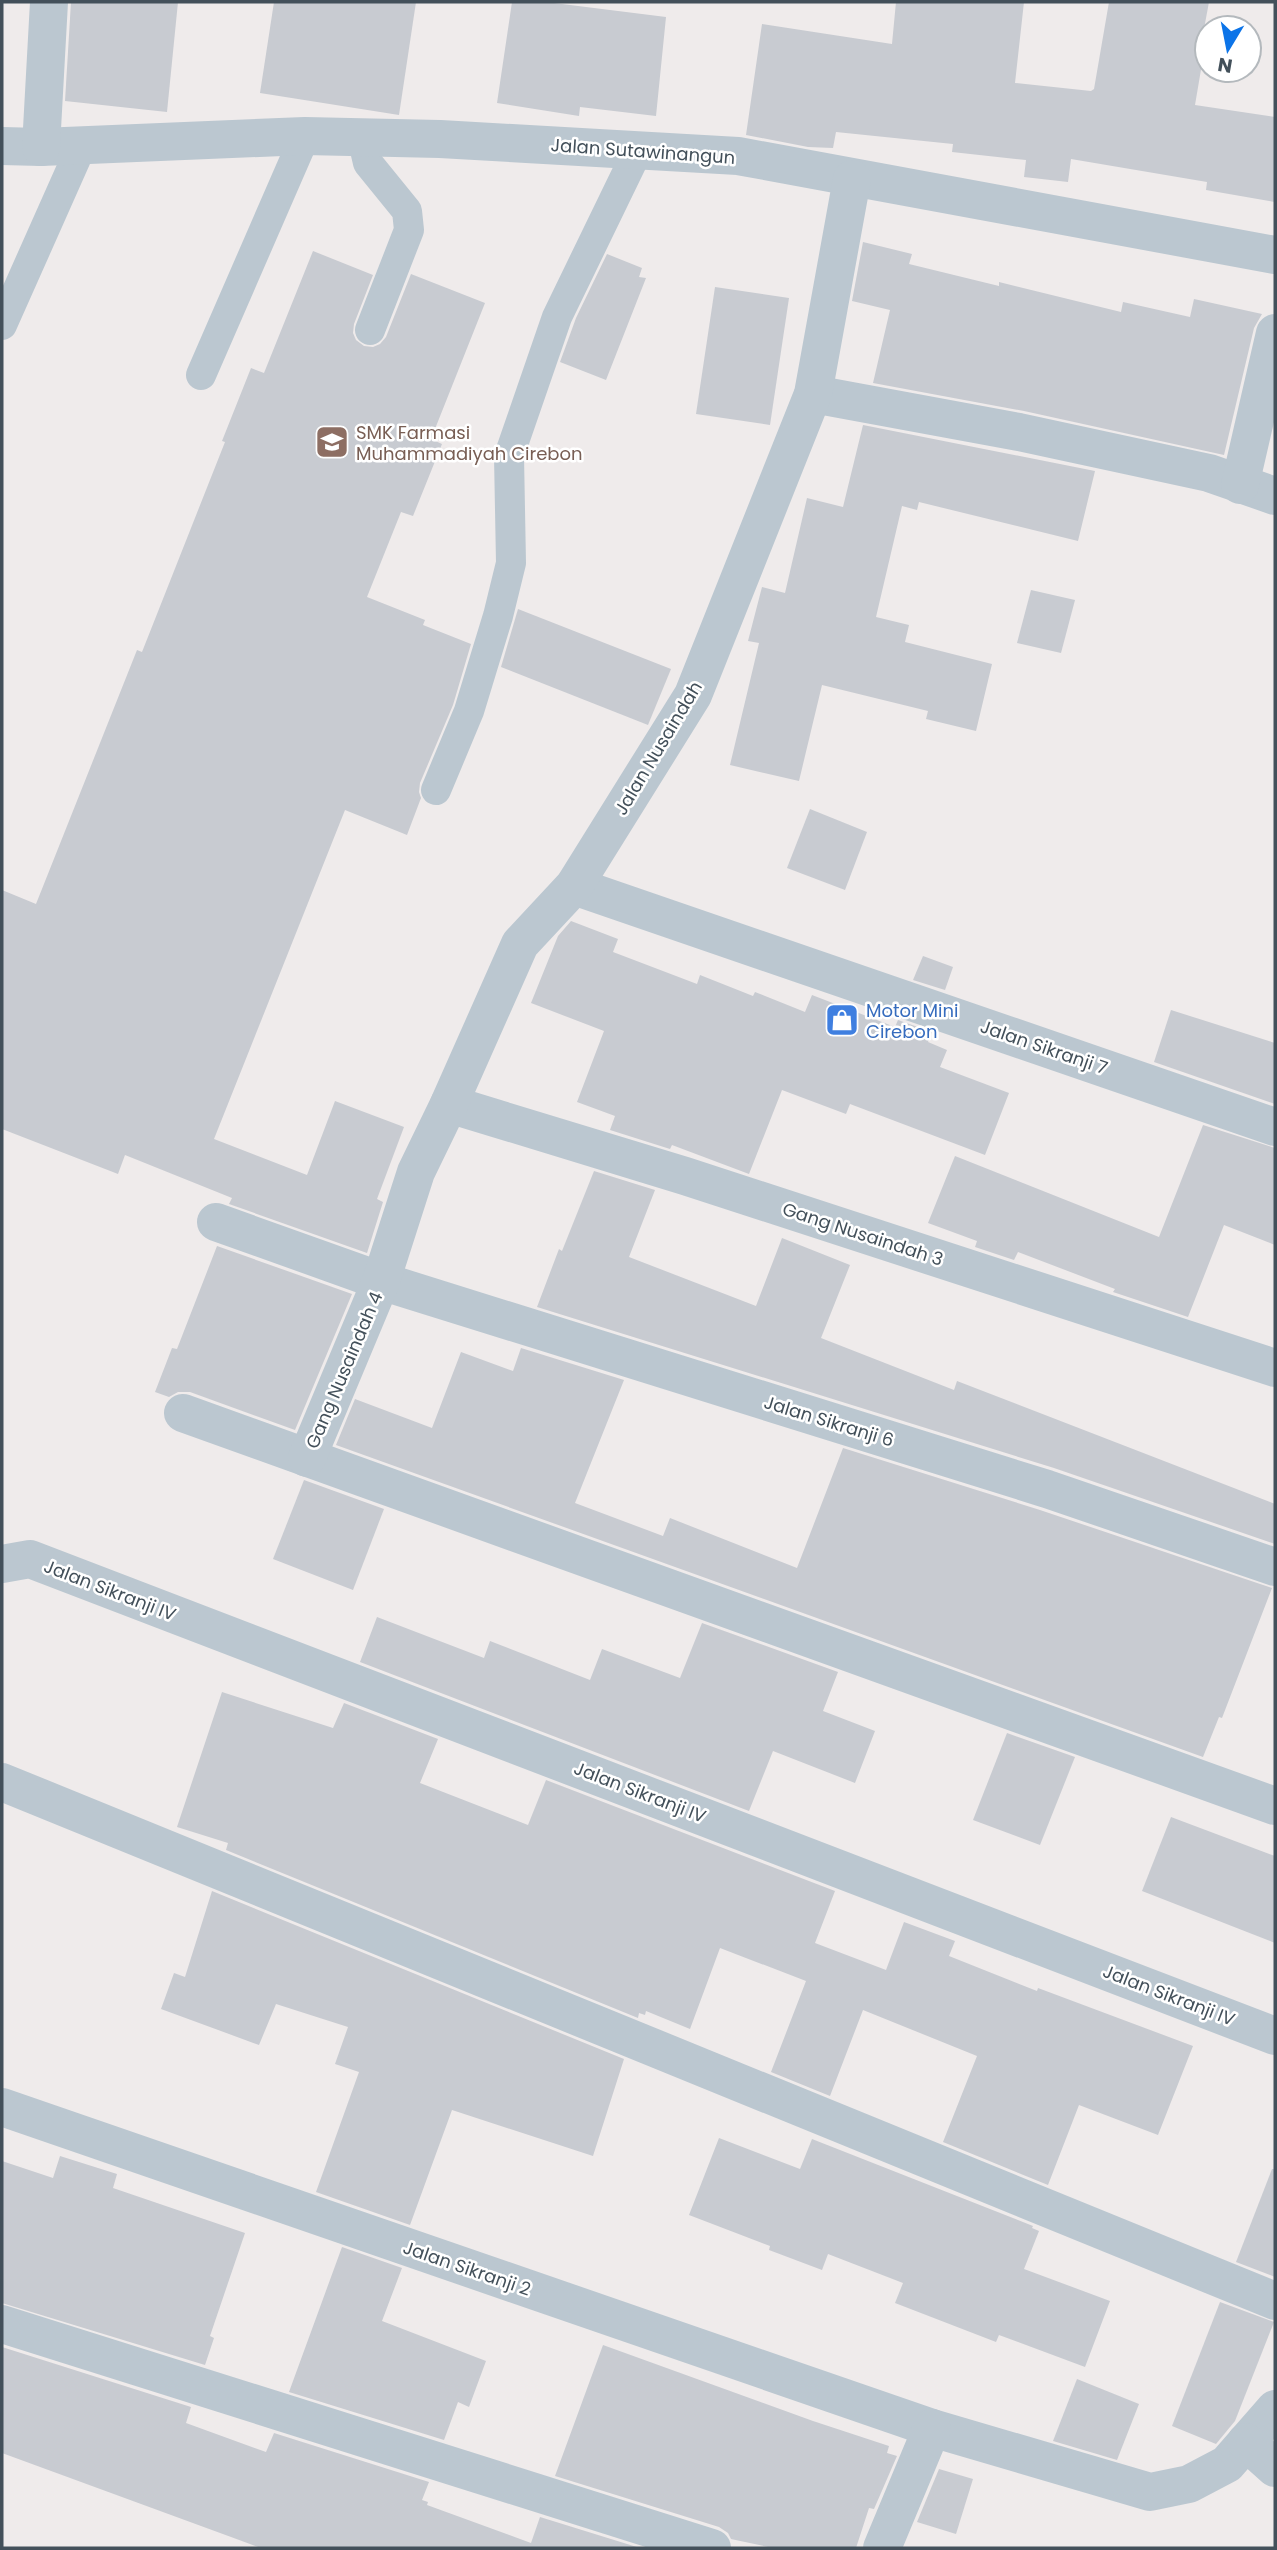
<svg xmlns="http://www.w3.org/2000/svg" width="1277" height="2550" font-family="Poppins,sans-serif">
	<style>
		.building { fill: #c8cbd1 }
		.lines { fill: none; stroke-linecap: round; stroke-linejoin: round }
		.lane { stroke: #bbc7d0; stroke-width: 30 }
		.street { stroke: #bbc7d0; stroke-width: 38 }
		.labels { text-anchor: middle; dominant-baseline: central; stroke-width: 5; stroke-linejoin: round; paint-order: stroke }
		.street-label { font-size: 18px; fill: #43505a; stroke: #fff }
		.education-label { font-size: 18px; fill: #785e54; stroke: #fff; text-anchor: start }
		.shop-label { font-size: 18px; fill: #366cbe; stroke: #fff; text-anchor: start }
	</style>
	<rect width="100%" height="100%" fill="#efebeb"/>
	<g class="building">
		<path d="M 71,2 L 178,2 L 167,112 L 65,101 Z"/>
		<path d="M 274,2 L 416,2 L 399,115 L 260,93 Z"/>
		<path d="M 512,2 L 546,2 L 666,17 L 656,116 L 580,107 L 579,116 L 497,103 Z"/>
		<path d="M 896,2 L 1024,2 L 1015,83 L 1091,91 L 1094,89 L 1109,2 L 1209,2 L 1201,45 L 1205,46 L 1195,105 L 1275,117 L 1275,202 L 1206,190 L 1207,182 L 1071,159 L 1068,182 L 1024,177 L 1026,160 L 952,152 L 953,144 L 836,132 L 833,148 L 808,147 L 746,135 L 762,24 L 892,44 Z"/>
		<path d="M 863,242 L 912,254 L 909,264 L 999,286 L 999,282 L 1121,312 L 1123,302 L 1190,317 L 1194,299 L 1262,314 L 1254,328 L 1224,455 L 1024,411 L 873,383 L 890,310 L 852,301 Z"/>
		<path d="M 313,251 L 373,275 L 354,324 L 353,333 L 356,340 L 364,346 L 373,347 L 380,344 L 386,337 L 411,274 L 485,303 L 431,439 L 442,444 L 413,516 L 401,512 L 367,597 L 425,620 L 423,625 L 471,644 L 453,705 L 420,783 L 419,792 L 421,798 L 407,835 L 345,810 L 214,1139 L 307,1175 L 335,1101 L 404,1127 L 377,1199 L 383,1202 L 367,1253 L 229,1204 L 232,1198 L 125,1155 L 118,1174 L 2,1129 L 2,890 L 36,904 L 137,650 L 142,652 L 225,442 L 222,441 L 251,368 L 264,373 Z"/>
		<path d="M 607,254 L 642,268 L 639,277 L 646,278 L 606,380 L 560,362 L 576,318 Z"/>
		<path d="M 715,287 L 789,298 L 770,425 L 696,414 Z"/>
		<path d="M 863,425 L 1095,471 L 1078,541 L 919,502 L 917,510 L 902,506 L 876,617 L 909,625 L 905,642 L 992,664 L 976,731 L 926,719 L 928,711 L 822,685 L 799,781 L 730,765 L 759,643 L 748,641 L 762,587 L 785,593 L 807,498 L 843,507 Z"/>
		<path d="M 1031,590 L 1075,600 L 1061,653 L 1017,643 Z"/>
		<path d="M 518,609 L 671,669 L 648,725 L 501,667 Z"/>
		<path d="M 810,809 L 867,832 L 845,890 L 787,868 Z"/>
		<path d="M 571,921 L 618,939 L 613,952 L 697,984 L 700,975 L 753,996 L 755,992 L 805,1012 L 812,995 L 895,1027 L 898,1020 L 932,1032 L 928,1042 L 947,1050 L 940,1067 L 1009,1093 L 985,1155 L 850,1104 L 846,1114 L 782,1090 L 749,1174 L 672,1145 L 670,1149 L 610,1130 L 615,1116 L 577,1102 L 604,1031 L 531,1003 L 558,936 Z"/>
		<path d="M 923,956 L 953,967 L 945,990 L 913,980 Z"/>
		<path d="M 1171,1010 L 1275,1043 L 1275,1104 L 1154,1062 Z"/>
		<path d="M 1203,1125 L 1275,1148 L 1275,1245 L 1224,1225 L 1188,1317 L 1113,1292 L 1115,1289 L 1018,1252 L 1014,1260 L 975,1247 L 977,1241 L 928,1223 L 955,1156 L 1159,1237 Z"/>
		<path d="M 594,1171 L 655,1190 L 629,1257 L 756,1306 L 782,1238 L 850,1265 L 821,1338 L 954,1390 L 957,1381 L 1275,1504 L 1275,1544 L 1054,1468 L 537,1307 L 559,1249 L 562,1251 Z"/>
		<path d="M 217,1246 L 352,1294 L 295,1430 L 190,1392 L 178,1392 L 169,1397 L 155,1392 L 172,1348 L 177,1349 Z"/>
		<path d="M 521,1348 L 624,1380 L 575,1503 L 663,1536 L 670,1518 L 797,1568 L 843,1448 L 1040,1510 L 1272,1588 L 1222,1718 L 1219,1717 L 1203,1757 L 336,1445 L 355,1399 L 432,1428 L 461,1352 L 513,1371 Z"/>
		<path d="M 304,1480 L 384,1509 L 353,1590 L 273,1559 Z"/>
		<path d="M 377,1617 L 484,1658 L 490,1641 L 590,1680 L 602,1649 L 680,1678 L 702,1623 L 838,1672 L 823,1711 L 875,1731 L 855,1783 L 773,1751 L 749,1811 L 360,1662 Z"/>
		<path d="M 222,1692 L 333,1728 L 344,1703 L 438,1739 L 420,1783 L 528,1825 L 546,1780 L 835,1891 L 815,1943 L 886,1970 L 904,1922 L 955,1941 L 949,1956 L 1037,1991 L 1038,1988 L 1193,2046 L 1158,2135 L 1079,2105 L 1048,2185 L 943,2142 L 977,2056 L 863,2010 L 830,2096 L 771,2072 L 806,1981 L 720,1948 L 690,2029 L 646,2011 L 645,2015 L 639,2013 L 638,2018 L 226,1850 L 228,1843 L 177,1827 Z"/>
		<path d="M 1007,1733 L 1075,1757 L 1040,1845 L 973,1820 Z"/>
		<path d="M 1171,1817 L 1275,1856 L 1275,1943 L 1142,1891 Z"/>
		<path d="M 212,1891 L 624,2059 L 593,2156 L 452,2110 L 410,2225 L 316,2192 L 359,2072 L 335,2064 L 348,2027 L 276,2004 L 259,2045 L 161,2009 L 174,1973 L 185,1977 Z"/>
		<path d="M 719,2138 L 800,2169 L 812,2139 L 1033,2226 L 1032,2228 L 1039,2231 L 1024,2269 L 1110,2301 L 1085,2367 L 999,2335 L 996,2342 L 895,2303 L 903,2283 L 828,2254 L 822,2270 L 769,2250 L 770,2246 L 689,2215 Z"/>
		<path d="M 60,2156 L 117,2174 L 113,2188 L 245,2233 L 210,2336 L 214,2338 L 205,2365 L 2,2303 L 2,2161 L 53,2178 Z"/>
		<path d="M 1272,2169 L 1275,2169 L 1275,2277 L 1236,2262 Z"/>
		<path d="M 342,2247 L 402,2268 L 382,2321 L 486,2361 L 469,2407 L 458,2402 L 444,2440 L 289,2392 Z"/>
		<path d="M 1220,2302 L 1274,2322 L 1235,2421 L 1216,2444 L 1172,2426 Z"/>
		<path d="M 603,2345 L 813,2421 L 889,2446 L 887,2453 L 897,2456 L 874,2509 L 869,2508 L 856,2548 L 773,2548 L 731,2539 L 728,2533 L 719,2527 L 555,2476 Z"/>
		<path d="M 2,2347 L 191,2407 L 186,2423 L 266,2452 L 274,2433 L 429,2482 L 422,2500 L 428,2502 L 427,2505 L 531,2543 L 540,2517 L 640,2548 L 261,2548 L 2,2453 Z"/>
		<path d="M 1077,2379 L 1139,2404 L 1117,2460 L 1053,2441 Z"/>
		<path d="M 939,2469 L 973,2479 L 956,2534 L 917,2522 Z"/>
	</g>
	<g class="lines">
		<g class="lane">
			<path d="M 362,137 L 368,163 L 407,211 L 409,230 L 370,330"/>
			<path d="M 2,325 L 82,145"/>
			<path d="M 201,375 L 305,136"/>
			<path d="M 436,790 L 469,711 L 498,616 L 511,563 L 509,456 L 557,317 L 638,150"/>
		</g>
		<g class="street">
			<path d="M 2,146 L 41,147 L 305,136 L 440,139 L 738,156 L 1275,255"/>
			<path d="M 41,147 L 49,2"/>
			<path d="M 813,394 L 1019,432 L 1209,473 L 1275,496"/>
			<path d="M 1240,485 L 1275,333"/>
			<path d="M 574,886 L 1275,1127"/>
			<path d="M 449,1104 L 685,1176 L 1275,1368"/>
			<path d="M 216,1222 L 381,1281 L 1047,1489 L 1275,1567"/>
			<path d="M 183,1413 L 1275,1806"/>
			<path d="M 307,1458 L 381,1281 L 416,1172 L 449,1104 L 520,944 L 574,886 L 693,695 L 813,394 L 852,179"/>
			<path d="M 2,1564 L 30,1559 L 1275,2036"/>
			<path d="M 2,1782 L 1275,2301"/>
			<path d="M 2,2107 L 932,2428 L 1150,2492 L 1189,2484 L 1227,2464 L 1275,2409"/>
			<path d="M 2,2324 L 712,2548"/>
			<path d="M 1246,2442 L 1275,2468"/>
			<path d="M 882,2548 L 932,2428"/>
		</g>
	</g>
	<defs>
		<symbol id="school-square" viewBox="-11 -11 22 22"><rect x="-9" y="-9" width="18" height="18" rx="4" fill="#8d6e63" stroke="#fff"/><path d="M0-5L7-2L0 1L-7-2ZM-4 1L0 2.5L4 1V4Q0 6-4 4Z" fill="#fff"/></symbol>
		<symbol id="shop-square" viewBox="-11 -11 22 22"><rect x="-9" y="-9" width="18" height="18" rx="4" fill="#3f7fe0" stroke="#fff"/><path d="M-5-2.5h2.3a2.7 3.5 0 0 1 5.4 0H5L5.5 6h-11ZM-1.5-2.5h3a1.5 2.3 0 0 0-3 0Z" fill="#fff"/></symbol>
	</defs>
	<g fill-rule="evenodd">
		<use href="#school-square" x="313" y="423" width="38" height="38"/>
		<use href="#shop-square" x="823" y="1001" width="38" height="38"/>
	</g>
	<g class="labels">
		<g class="street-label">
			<text transform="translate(643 151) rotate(4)">Jalan Sutawinangun</text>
			<text transform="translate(658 748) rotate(-59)">Jalan Nusaindah</text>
			<text transform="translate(1044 1047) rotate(19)">Jalan Sikranji 7</text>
			<text transform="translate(863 1234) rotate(18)">Gang Nusaindah 3</text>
			<text transform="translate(344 1370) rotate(-67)">Gang Nusaindah 4</text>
			<text transform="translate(829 1421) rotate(17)">Jalan Sikranji 6</text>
			<text transform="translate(110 1590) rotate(21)">Jalan Sikranji IV</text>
			<text transform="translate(640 1792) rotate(21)">Jalan Sikranji IV</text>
			<text transform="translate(1169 1995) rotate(21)">Jalan Sikranji IV</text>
			<text transform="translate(467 2268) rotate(19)">Jalan Sikranji 2</text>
		</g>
		<g class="education-label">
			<text x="356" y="432">SMK Farmasi<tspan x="356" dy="21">Muhammadiyah Cirebon</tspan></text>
		</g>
		<g class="shop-label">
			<text x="866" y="1010">Motor Mini<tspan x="866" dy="21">Cirebon</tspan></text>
		</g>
	</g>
	<rect width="1277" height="2550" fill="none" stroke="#43505a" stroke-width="7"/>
	<g transform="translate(1228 49) rotate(190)"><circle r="33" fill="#ffffff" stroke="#b4b9bd" stroke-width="2"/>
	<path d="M0-5L12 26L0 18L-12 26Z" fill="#0c74e8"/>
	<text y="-10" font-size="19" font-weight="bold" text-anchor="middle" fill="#43505a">N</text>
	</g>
</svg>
